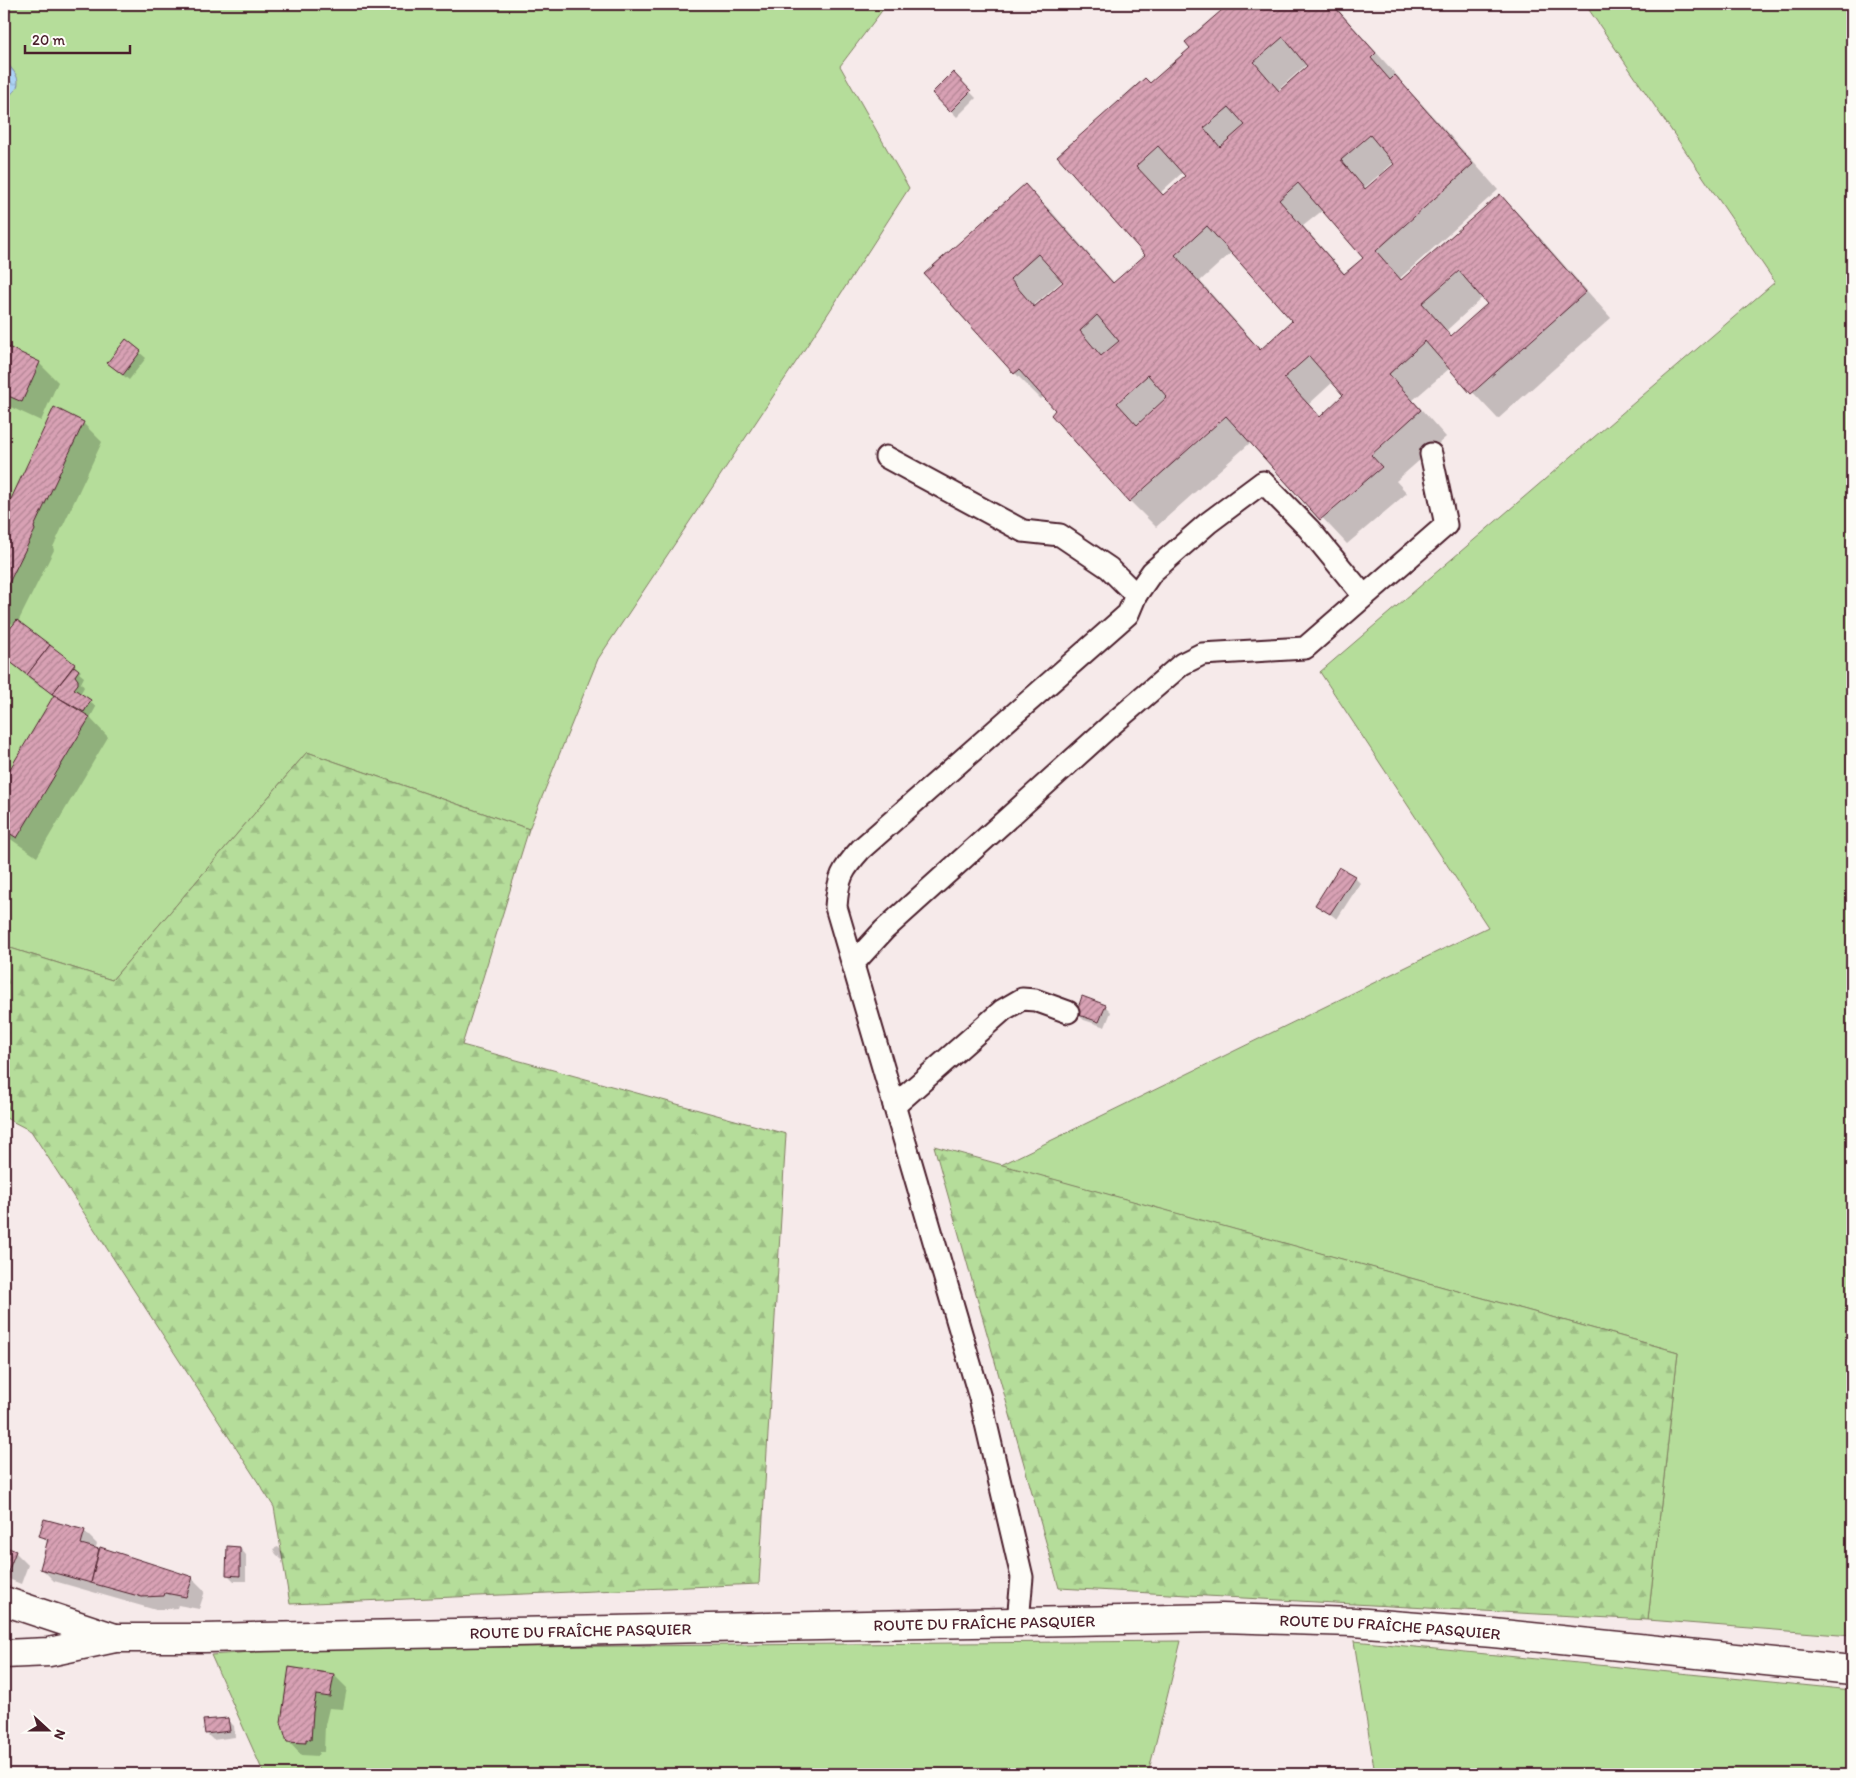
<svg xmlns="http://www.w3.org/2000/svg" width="1856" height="1778" font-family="Itim,sans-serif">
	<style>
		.grass { fill: #b5dd9a; stroke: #807e62 }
		.forest { fill: url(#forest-firs); stroke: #807e62 }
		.water { fill: url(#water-waves); stroke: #858ba5 }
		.shadow { fill: #0003; fill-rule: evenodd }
		.building { fill: url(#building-hatch); stroke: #4a1f2b; fill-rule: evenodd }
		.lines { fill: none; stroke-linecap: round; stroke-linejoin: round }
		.lane-casing { stroke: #4a1f2b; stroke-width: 25 }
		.secondary-casing { stroke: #4a1f2b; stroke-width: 31 }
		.lane { stroke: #fdfcf7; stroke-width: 21 }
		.secondary { stroke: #fdfcf7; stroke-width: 28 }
		.labels { text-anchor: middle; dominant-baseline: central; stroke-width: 5; stroke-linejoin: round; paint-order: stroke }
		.street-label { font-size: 16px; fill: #4a1f2b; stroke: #fdfcf7 }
	</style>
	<defs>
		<pattern id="forest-firs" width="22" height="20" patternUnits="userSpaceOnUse" patternTransform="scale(1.25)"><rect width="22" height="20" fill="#b5dd9a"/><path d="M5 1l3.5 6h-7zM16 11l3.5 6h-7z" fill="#9dbd85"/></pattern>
		<pattern id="water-waves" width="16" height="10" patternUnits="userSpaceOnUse" patternTransform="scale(1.25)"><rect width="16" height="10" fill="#acd3f6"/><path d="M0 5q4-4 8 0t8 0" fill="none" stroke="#96b5d3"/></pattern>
		<pattern id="building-hatch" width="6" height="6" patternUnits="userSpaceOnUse" patternTransform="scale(1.25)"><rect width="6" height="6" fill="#d8a1b4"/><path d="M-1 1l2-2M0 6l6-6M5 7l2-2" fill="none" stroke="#b18393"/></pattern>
	</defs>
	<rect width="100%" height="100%" fill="#f6eaea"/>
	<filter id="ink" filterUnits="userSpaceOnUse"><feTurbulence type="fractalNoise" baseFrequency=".02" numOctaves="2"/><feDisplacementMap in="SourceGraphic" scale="10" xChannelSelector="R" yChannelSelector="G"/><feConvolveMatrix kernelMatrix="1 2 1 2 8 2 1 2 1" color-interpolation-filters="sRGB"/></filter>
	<g filter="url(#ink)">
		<g class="grass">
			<path d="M 4,4 L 887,4 L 840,66 L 909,188 L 820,326 L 598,659 L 529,829 L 307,752 L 112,980 L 4,946 Z"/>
			<path d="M 1585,4 L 1852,4 L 1852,1636 L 1648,1620 L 1678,1352 L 1001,1165 L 1488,927 L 1320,672 L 1775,282 Z"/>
			<path d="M 1181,1641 L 1148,1774 L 264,1774 L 211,1655 L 293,1649 Z"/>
			<path d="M 1354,1641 L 1852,1690 L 1852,1774 L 1375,1774 Z"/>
		</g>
		<g class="forest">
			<path d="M 307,752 L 529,829 L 462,1045 L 786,1134 L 759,1584 L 290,1604 L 274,1507 L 31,1131 L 4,1117 L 4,946 L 112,980 Z"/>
			<path d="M 934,1146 L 1678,1352 L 1648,1620 L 1059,1588 Z"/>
		</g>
		<path class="water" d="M 4,60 C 10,67 23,78 16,89 C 13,93 7,97 4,101 Z"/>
		<g class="shadow">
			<path d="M 1231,4 L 1333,4 L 1400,79 L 1399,81 L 1421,103 L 1498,190 L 1400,278 L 1403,280 L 1500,195 L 1525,221 L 1611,318 L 1498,419 L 1450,368 L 1413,400 L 1446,437 L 1396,481 L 1407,493 L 1347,544 L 1251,442 L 1156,527 L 1130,501 L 1052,415 L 1057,410 L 1044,396 L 1041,399 L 1015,373 L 926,274 L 1025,186 L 1051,211 L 1115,284 L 1147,255 L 1059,156 L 1150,85 L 1192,48 L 1187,43 ZM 1307,64 L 1309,66 L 1281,91 L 1279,89 ZM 1394,162 L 1396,164 L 1367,189 L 1365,187 ZM 1183,172 L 1187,176 L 1164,196 L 1161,192 ZM 1323,210 L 1365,258 L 1346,275 L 1303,226 ZM 1232,252 L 1294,321 L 1261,350 L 1200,281 ZM 1063,280 L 1064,282 L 1036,307 L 1034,305 ZM 1483,297 L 1489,304 L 1452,336 L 1447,330 ZM 1333,382 L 1345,396 L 1321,417 L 1309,404 Z"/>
			<path d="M 953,74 L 976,98 L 957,117 L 934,93 Z"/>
			<path d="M 126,341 L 146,358 L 129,380 L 115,369 Z"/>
			<path d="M 4,346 L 39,363 L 58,382 L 41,421 L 4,404 Z"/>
			<path d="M 55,409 L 83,423 L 102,442 L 53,547 L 54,550 L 18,622 L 81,671 L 79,673 L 84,677 L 81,683 L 84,687 L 80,694 L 96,707 L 90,718 L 108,737 L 37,857 L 12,840 L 4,833 L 4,782 L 55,696 L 41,686 L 40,687 L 4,657 L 4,638 L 15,625 L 4,620 L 4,519 Z"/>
			<path d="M 1354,877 L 1360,883 L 1337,919 L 1317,904 Z"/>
			<path d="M 1105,1006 L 1111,1012 L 1105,1027 L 1084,1020 L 1077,1014 Z"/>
			<path d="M 84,1531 L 97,1544 L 95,1549 L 192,1578 L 205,1591 L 199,1609 L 178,1605 L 177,1608 L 156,1610 L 54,1581 L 41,1568 L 48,1543 L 41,1535 Z"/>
			<path d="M 4,1547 L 15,1552 L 28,1565 L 21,1584 L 4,1577 Z"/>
			<path d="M 278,1547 L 284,1553 L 286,1559 L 282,1560 L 276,1554 L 273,1549 Z"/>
			<path d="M 240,1548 L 246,1555 L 246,1581 L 234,1581 L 227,1574 Z"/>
			<path d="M 334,1675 L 347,1688 L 343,1709 L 329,1708 L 325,1725 L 324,1752 L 319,1752 L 318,1756 L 301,1755 L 288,1741 L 282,1721 Z"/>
			<path d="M 227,1719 L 234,1726 L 235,1737 L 213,1740 L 207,1734 Z"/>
		</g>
		<g class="building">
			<path d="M 1229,4 L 1332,4 L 1376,53 L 1371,58 L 1390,80 L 1395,75 L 1473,164 L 1376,251 L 1401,280 L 1500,194 L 1586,292 L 1471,394 L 1425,341 L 1389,374 L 1421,410 L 1371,455 L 1382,467 L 1320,520 L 1226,416 L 1129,502 L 1051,415 L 1055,410 L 1019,370 L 1014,374 L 924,274 L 1025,184 L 1113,283 L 1145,255 L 1057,156 L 1145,78 L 1150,83 L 1190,48 L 1185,42 ZM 1283,37 L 1307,66 L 1279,91 L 1254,62 ZM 1229,107 L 1245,125 L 1220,147 L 1204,128 ZM 1370,135 L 1394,164 L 1365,189 L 1341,160 ZM 1158,146 L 1185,176 L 1163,195 L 1136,166 ZM 1298,183 L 1363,258 L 1344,274 L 1279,200 ZM 1207,226 L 1292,321 L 1260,350 L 1175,255 ZM 1038,254 L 1063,282 L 1034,307 L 1010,279 ZM 1459,271 L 1487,304 L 1451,336 L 1422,303 ZM 1097,315 L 1119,341 L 1101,356 L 1080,331 ZM 1309,356 L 1343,395 L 1320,417 L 1284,378 ZM 1148,375 L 1167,397 L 1137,425 L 1117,403 Z"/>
			<path d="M 953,72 L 971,91 L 950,112 L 932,93 Z"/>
			<path d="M 126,339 L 141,351 L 123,375 L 107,363 Z"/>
			<path d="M 4,345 L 40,362 L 22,402 L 4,394 Z"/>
			<path d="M 54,407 L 84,422 L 34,527 L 35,530 L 4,593 L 4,514 Z"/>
			<path d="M 17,620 L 50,645 L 27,675 L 4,657 L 4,636 Z"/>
			<path d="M 50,645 L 75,664 L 52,694 L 27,675 Z"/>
			<path d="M 74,666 L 79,670 L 75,676 L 78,680 L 78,684 L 74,689 L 91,700 L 84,712 L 52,694 Z"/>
			<path d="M 54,695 L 90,717 L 17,838 L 4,830 L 4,779 Z"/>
			<path d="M 1339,867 L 1355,876 L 1330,914 L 1315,905 Z"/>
			<path d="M 1082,996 L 1106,1005 L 1099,1022 L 1076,1014 Z"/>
			<path d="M 44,1519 L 85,1530 L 81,1544 L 99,1549 L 91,1583 L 40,1569 L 48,1539 L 39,1536 Z"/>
			<path d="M 4,1546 L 16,1551 L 8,1572 L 4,1570 Z"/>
			<path d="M 227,1546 L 240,1547 L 240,1576 L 226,1575 Z"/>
			<path d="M 100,1547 L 193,1577 L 186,1597 L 165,1593 L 164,1596 L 142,1597 L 91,1583 Z"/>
			<path d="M 289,1667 L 334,1674 L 330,1697 L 316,1695 L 313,1712 L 311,1740 L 306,1739 L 306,1743 L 287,1742 L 281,1722 Z"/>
			<path d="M 228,1718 L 230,1731 L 205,1734 L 203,1720 Z"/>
		</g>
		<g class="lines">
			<defs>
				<g id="lane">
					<path d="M 886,457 L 1023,531 L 1060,535 L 1109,568 L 1136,595"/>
					<path d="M 853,964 L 884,930 L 1110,726 L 1182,664 L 1202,654 L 1305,648 L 1446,525 L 1431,454"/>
					<path d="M 894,1106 L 1003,1010 L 1022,999 L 1035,1000 L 1068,1012"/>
					<path d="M 1018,1622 L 1022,1577 L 980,1398 L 836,907 C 838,877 842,870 861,849 L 1128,614 L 1136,595 L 1152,572 L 1208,523 L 1263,482 L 1309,529 L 1364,596"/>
				</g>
				<g id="secondary">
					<path d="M 4,1601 L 115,1638"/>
					<path id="s1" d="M 4,1654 L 49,1652 L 115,1638 L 204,1638 L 1221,1618 L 1354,1622 L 1493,1633 L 1852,1670"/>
				</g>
			</defs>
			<use href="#lane" class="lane-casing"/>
			<use href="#secondary" class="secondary-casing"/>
			<use href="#lane" class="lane"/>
			<use href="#secondary" class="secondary"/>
		</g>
	</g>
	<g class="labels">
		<g class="street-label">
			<text stroke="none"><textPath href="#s1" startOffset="982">ROUTE DU FRAÎCHE PASQUIER</textPath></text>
			<text stroke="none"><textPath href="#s1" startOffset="1388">ROUTE DU FRAÎCHE PASQUIER</textPath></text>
			<text stroke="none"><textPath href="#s1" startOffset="578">ROUTE DU FRAÎCHE PASQUIER</textPath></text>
		</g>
	</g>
	<rect width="1856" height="1778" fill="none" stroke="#fdfcf7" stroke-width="20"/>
	<rect x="10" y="10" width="1836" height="1758" fill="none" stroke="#4a1f2b" stroke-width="2" filter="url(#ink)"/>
	<g transform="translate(48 1730) rotate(111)" stroke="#fdfcf7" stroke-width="4" paint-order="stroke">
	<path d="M0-4L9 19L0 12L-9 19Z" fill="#4a1f2b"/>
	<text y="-8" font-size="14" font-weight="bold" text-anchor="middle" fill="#4a1f2b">N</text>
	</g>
	<path d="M25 45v8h105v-8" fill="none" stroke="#4a1f2b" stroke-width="2.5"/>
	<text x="32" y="45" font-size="15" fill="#4a1f2b" stroke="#fdfcf7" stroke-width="4" paint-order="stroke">20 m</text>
</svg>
